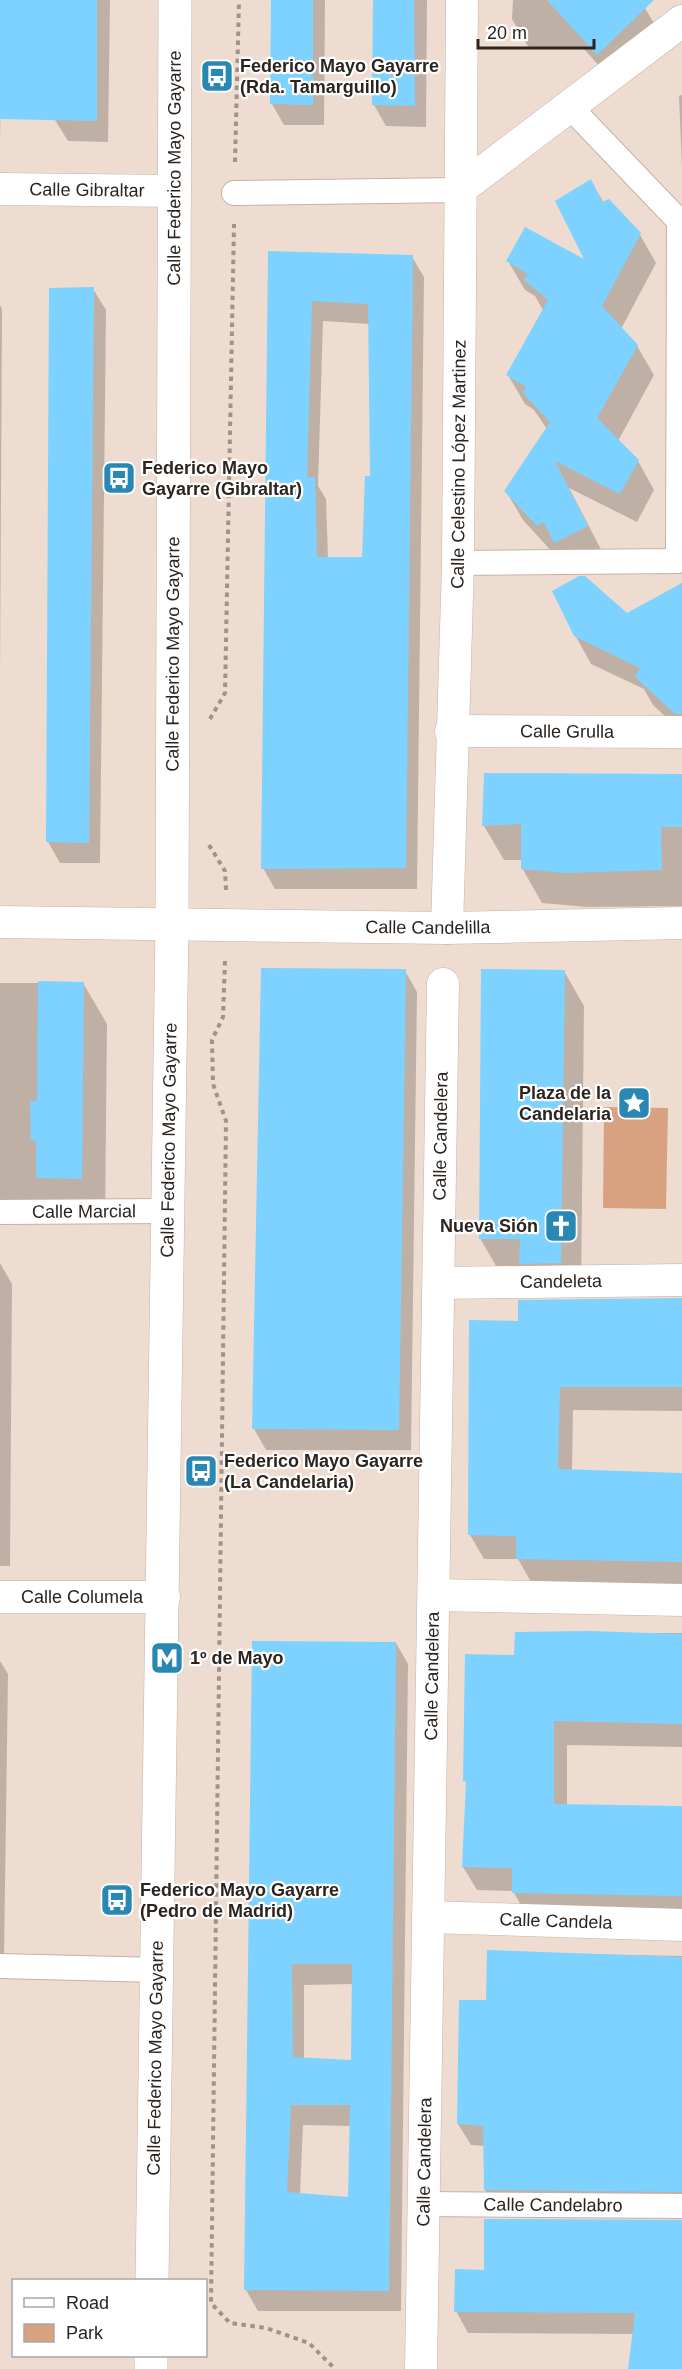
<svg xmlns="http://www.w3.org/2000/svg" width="682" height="2369" font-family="Helvetica,sans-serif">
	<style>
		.green { fill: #d8a280 }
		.shadow { fill: #0003; fill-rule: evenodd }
		.building { fill: #7dd2ff; fill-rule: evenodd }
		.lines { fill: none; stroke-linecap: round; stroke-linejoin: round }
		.pedestrian-casing { stroke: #c5b2a6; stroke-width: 26 }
		.minor-casing { stroke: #c5b2a6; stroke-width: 33 }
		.primary-casing { stroke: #c5b2a6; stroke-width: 34 }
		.path { stroke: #a09289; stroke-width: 4; stroke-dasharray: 4.5 4.5; stroke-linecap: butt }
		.pedestrian { stroke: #fff; stroke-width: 24 }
		.minor { stroke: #fff; stroke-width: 32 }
		.primary { stroke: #fff; stroke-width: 33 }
		.labels { text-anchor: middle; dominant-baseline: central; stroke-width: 4.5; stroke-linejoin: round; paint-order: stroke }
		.poi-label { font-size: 18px; font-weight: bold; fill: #2b241f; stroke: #fff; text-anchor: start }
		.street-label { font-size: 18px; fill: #2b241f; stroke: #fff }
	</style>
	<rect width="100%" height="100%" fill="#efdcd0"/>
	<path class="green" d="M 604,1107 L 668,1108 L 666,1209 L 603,1208 Z"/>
	<g class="shadow">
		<path d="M 0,0 L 110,0 L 108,142 L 68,141 L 55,120 L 2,47 L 0,140 Z"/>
		<path d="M 272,0 L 325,0 L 324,125 L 284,125 L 272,104 Z"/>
		<path d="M 375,0 L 427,0 L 426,127 L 386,126 L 374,105 Z"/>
		<path d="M 513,0 L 636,0 L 645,8 L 662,37 L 615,83 L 582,47 L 529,48 L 512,19 Z"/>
		<path d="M 682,95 L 682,169 L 679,96 Z"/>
		<path d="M 591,181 L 604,203 L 639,233 L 656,263 L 621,329 L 637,346 L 654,375 L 618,441 L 638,461 L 654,490 L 637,522 L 569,488 L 604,555 L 554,554 L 523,520 L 506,491 L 547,429 L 534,410 L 525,404 L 508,375 L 543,310 L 535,296 L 525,290 L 508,261 L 587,262 Z"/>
		<path d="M 270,253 L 412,257 L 424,277 L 417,889 L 275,889 L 263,868 ZM 323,321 L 370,324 L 371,478 L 364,559 L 328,559 L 326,499 L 318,486 Z"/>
		<path d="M 93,289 L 106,310 L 100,863 L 60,863 L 48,842 Z"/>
		<path d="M 0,305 L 2,309 L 0,682 Z"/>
		<path d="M 682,585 L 682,732 L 653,705 L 644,689 L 591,664 L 575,635 L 626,615 Z"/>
		<path d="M 682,775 L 682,906 L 587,907 L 542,903 L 522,868 L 522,860 L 504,860 L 484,826 Z"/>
		<path d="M 405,971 L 417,992 L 411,1450 L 266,1450 L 254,1429 Z"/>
		<path d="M 564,971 L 584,1006 L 581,1298 L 540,1298 L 526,1273 L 500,1273 L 480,1238 Z"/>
		<path d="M 0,983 L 83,983 L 107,1024 L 105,1219 L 0,1218 Z"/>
		<path d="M 0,1263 L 12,1284 L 10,1566 L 0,1566 Z"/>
		<path d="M 682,1300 L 682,1411 L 573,1410 L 572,1471 L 682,1474 L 682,1587 L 531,1582 L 518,1559 L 484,1559 L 470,1535 L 519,1323 Z"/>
		<path d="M 631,1633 L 682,1633 L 682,1747 L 567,1745 L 567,1806 L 682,1807 L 682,1919 L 527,1916 L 513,1891 L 477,1890 L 463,1867 L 467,1784 L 465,1780 L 516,1657 Z"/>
		<path d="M 254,1643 L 396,1643 L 408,1664 L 401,2311 L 258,2311 L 246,2290 ZM 354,1984 L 352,2062 L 304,2059 L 304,1985 ZM 303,2125 L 351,2126 L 350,2199 L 300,2194 Z"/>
		<path d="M 0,1661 L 8,1674 L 4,1958 L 0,1958 Z"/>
		<path d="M 488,1952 L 682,1956 L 682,2213 L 498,2211 L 485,2190 L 485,2146 L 471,2145 L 458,2124 L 487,2001 Z"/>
		<path d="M 682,2222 L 682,2369 L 630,2369 L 634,2334 L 468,2333 L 456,2311 L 485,2271 Z"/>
	</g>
	<g class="building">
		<path d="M 0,0 L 97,0 L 97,121 L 0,119 Z"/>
		<path d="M 271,0 L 313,0 L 313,105 L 270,104 Z"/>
		<path d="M 373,0 L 414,0 L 415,106 L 372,105 Z"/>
		<path d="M 547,0 L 654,0 L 597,55 Z"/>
		<path d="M 591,179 L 602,202 L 609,199 L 641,233 L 602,306 L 638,345 L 597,418 L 639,460 L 620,494 L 555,461 L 588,526 L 554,543 L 544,522 L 537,526 L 504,491 L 550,422 L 523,393 L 526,387 L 506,375 L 548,300 L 524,280 L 528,274 L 506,261 L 525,227 L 584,259 L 555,201 Z"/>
		<path d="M 268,251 L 413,255 L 406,868 L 261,869 ZM 312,301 L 368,304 L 370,476 L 365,476 L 362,557 L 317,557 L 315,477 L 307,477 Z"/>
		<path d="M 94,287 L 89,843 L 46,842 L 49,288 Z"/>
		<path d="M 579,576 L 585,576 L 627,613 L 682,583 L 682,714 L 675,714 L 635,677 L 640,668 L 574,636 L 552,591 Z"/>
		<path d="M 484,773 L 682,774 L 682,827 L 661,827 L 662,870 L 566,873 L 521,869 L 521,824 L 482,826 Z"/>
		<path d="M 261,968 L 406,969 L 399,1430 L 252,1429 Z"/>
		<path d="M 481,969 L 565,970 L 561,1263 L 519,1264 L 520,1239 L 479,1239 Z"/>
		<path d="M 38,981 L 84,982 L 82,1179 L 36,1178 L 36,1141 L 31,1140 L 30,1101 L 37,1101 Z"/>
		<path d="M 682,1298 L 682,1387 L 560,1387 L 558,1469 L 682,1473 L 682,1562 L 516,1559 L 516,1536 L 468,1535 L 469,1320 L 518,1321 L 518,1300 Z"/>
		<path d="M 588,1631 L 682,1634 L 682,1724 L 554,1721 L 554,1804 L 682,1806 L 682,1896 L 512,1893 L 512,1868 L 462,1867 L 466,1781 L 463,1781 L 465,1654 L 514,1655 L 515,1632 Z"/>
		<path d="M 252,1641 L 396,1642 L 389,2291 L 244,2290 ZM 292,1964 L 352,1964 L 351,2060 L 293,2057 ZM 291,2105 L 350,2105 L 348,2197 L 287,2192 Z"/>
		<path d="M 487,1950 L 682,1957 L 682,2192 L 484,2190 L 483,2126 L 457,2124 L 459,2000 L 486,2000 Z"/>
		<path d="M 484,2219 L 682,2220 L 682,2369 L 628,2369 L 635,2313 L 454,2312 L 455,2269 L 484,2270 Z"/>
	</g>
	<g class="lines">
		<defs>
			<g id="pedestrian">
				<path d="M 234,193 L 459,190"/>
				<path d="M 458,563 L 678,561 L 679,221 L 570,107"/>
				<path id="s1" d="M 0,1212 L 168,1211"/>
				<path d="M 0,1966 L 158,1970"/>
				<path id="s2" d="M 424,2204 L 682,2206"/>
			</g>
			<g id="minor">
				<path id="s3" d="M 0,189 L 175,191"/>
				<path d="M 459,190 L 682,21"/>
				<path id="s4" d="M 451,731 L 682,732"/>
				<path id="s5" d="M 0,922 L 447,928 L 682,923"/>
				<path id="s6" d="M 447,928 L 458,563 L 462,0"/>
				<path id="s7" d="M 439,1283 L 682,1280"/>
				<path d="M 434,1595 L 682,1600"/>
				<path id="s8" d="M 0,1597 L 164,1597"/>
				<path id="s9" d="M 428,1917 L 682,1925"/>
				<path id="s10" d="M 421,2369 L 443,984"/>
			</g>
			<g id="primary">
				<path id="s11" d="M 152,2280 L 172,925 L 175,0"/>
				<path d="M 151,2369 L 151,2356"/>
			</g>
		</defs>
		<use href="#pedestrian" class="pedestrian-casing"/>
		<use href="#minor" class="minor-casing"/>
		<use href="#primary" class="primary-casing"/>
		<g class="path">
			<path d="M 235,162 L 239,0"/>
			<path d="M 210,719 L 225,693 L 234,224"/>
			<path d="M 209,845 L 225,871 L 226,890"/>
			<path d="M 225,961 L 223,1017 L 212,1040 L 213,1084 L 226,1121 L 211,2303 L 230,2323 L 266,2328 L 309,2343 L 335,2369"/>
		</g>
		<use href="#pedestrian" class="pedestrian"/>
		<use href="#minor" class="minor"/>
		<use href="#primary" class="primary"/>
	</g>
	<defs>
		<symbol id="bus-square" viewBox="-11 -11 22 22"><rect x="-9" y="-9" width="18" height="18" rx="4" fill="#2887b3" stroke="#fff"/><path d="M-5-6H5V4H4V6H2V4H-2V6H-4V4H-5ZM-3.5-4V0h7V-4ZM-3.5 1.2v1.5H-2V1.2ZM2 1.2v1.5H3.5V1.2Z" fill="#fff"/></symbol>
		<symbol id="sight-square" viewBox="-11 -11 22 22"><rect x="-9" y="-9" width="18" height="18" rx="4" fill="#2887b3" stroke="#fff"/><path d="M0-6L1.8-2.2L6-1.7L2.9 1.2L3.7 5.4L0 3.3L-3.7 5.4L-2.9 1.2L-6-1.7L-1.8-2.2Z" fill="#fff"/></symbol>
		<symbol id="church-square" viewBox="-11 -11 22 22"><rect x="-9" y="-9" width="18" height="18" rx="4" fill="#2887b3" stroke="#fff"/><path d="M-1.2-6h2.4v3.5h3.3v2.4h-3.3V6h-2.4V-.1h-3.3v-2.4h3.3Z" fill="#fff"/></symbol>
		<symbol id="metro-square" viewBox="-11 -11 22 22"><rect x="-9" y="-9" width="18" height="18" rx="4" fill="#2887b3" stroke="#fff"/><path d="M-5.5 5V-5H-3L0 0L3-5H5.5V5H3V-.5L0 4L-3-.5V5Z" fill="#fff"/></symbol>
	</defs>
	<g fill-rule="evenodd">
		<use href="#bus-square" x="198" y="57" width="38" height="38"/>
		<use href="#bus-square" x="100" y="459" width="38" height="38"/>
		<use href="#sight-square" x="615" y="1084" width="38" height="38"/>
		<use href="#church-square" x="542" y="1207" width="38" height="38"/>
		<use href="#bus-square" x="182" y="1452" width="38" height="38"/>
		<use href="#metro-square" x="148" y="1639" width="38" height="38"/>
		<use href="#bus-square" x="98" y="1881" width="38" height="38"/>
	</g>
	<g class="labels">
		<g class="poi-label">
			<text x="240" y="66">Federico Mayo Gayarre<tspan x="240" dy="21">(Rda. Tamarguillo)</tspan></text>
			<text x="142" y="468">Federico Mayo<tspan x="142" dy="21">Gayarre (Gibraltar)</tspan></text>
			<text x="611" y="1093" text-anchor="end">Plaza de la<tspan x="611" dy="21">Candelaria</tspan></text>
			<text x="538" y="1226" text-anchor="end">Nueva Sión</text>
			<text x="224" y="1461">Federico Mayo Gayarre<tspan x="224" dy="21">(La Candelaria)</tspan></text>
			<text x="190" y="1658">1º de Mayo</text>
			<text x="140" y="1890">Federico Mayo Gayarre<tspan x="140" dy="21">(Pedro de Madrid)</tspan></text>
		</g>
		<g class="street-label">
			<text stroke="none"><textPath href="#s11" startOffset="2112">Calle Federico Mayo Gayarre</textPath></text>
			<text stroke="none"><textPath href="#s3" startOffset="87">Calle Gibraltar</textPath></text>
			<text stroke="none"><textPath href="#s6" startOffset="464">Calle Celestino López Martinez</textPath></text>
			<text stroke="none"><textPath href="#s11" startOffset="1626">Calle Federico Mayo Gayarre</textPath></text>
			<text stroke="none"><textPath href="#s4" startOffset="116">Calle Grulla</textPath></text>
			<text stroke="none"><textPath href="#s5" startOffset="428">Calle Candelilla</textPath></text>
			<text stroke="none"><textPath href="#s10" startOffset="1233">Calle Candelera</textPath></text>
			<text stroke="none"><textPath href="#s11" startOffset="1140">Calle Federico Mayo Gayarre</textPath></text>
			<text stroke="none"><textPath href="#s1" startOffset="84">Calle Marcial</textPath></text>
			<text stroke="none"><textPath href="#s7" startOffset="122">Candeleta</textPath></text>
			<text stroke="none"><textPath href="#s8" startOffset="82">Calle Columela</textPath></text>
			<text stroke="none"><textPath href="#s10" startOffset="693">Calle Candelera</textPath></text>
			<text stroke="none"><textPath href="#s9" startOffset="128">Calle Candela</textPath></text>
			<text stroke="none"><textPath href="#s11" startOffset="222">Calle Federico Mayo Gayarre</textPath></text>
			<text stroke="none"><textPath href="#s10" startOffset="207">Calle Candelera</textPath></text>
			<text stroke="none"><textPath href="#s2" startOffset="129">Calle Candelabro</textPath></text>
		</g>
	</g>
	<rect x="12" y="2279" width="195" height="78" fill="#ffffff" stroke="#aaa7a5" stroke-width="1.5"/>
	<rect x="24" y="2298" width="30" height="9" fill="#ffffff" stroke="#aaa7a5" stroke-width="1.5"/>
	<text x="66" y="2309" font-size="18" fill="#2b241f">Road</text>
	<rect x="24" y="2324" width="30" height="18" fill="#d8a280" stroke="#aaa7a5" stroke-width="1.5"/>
	<text x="66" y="2339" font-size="18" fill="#2b241f">Park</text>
	<path d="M478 39v9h116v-9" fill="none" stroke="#2b241f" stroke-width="3"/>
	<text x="487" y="39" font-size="18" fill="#2b241f" stroke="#ffffff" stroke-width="4.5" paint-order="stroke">20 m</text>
</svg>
